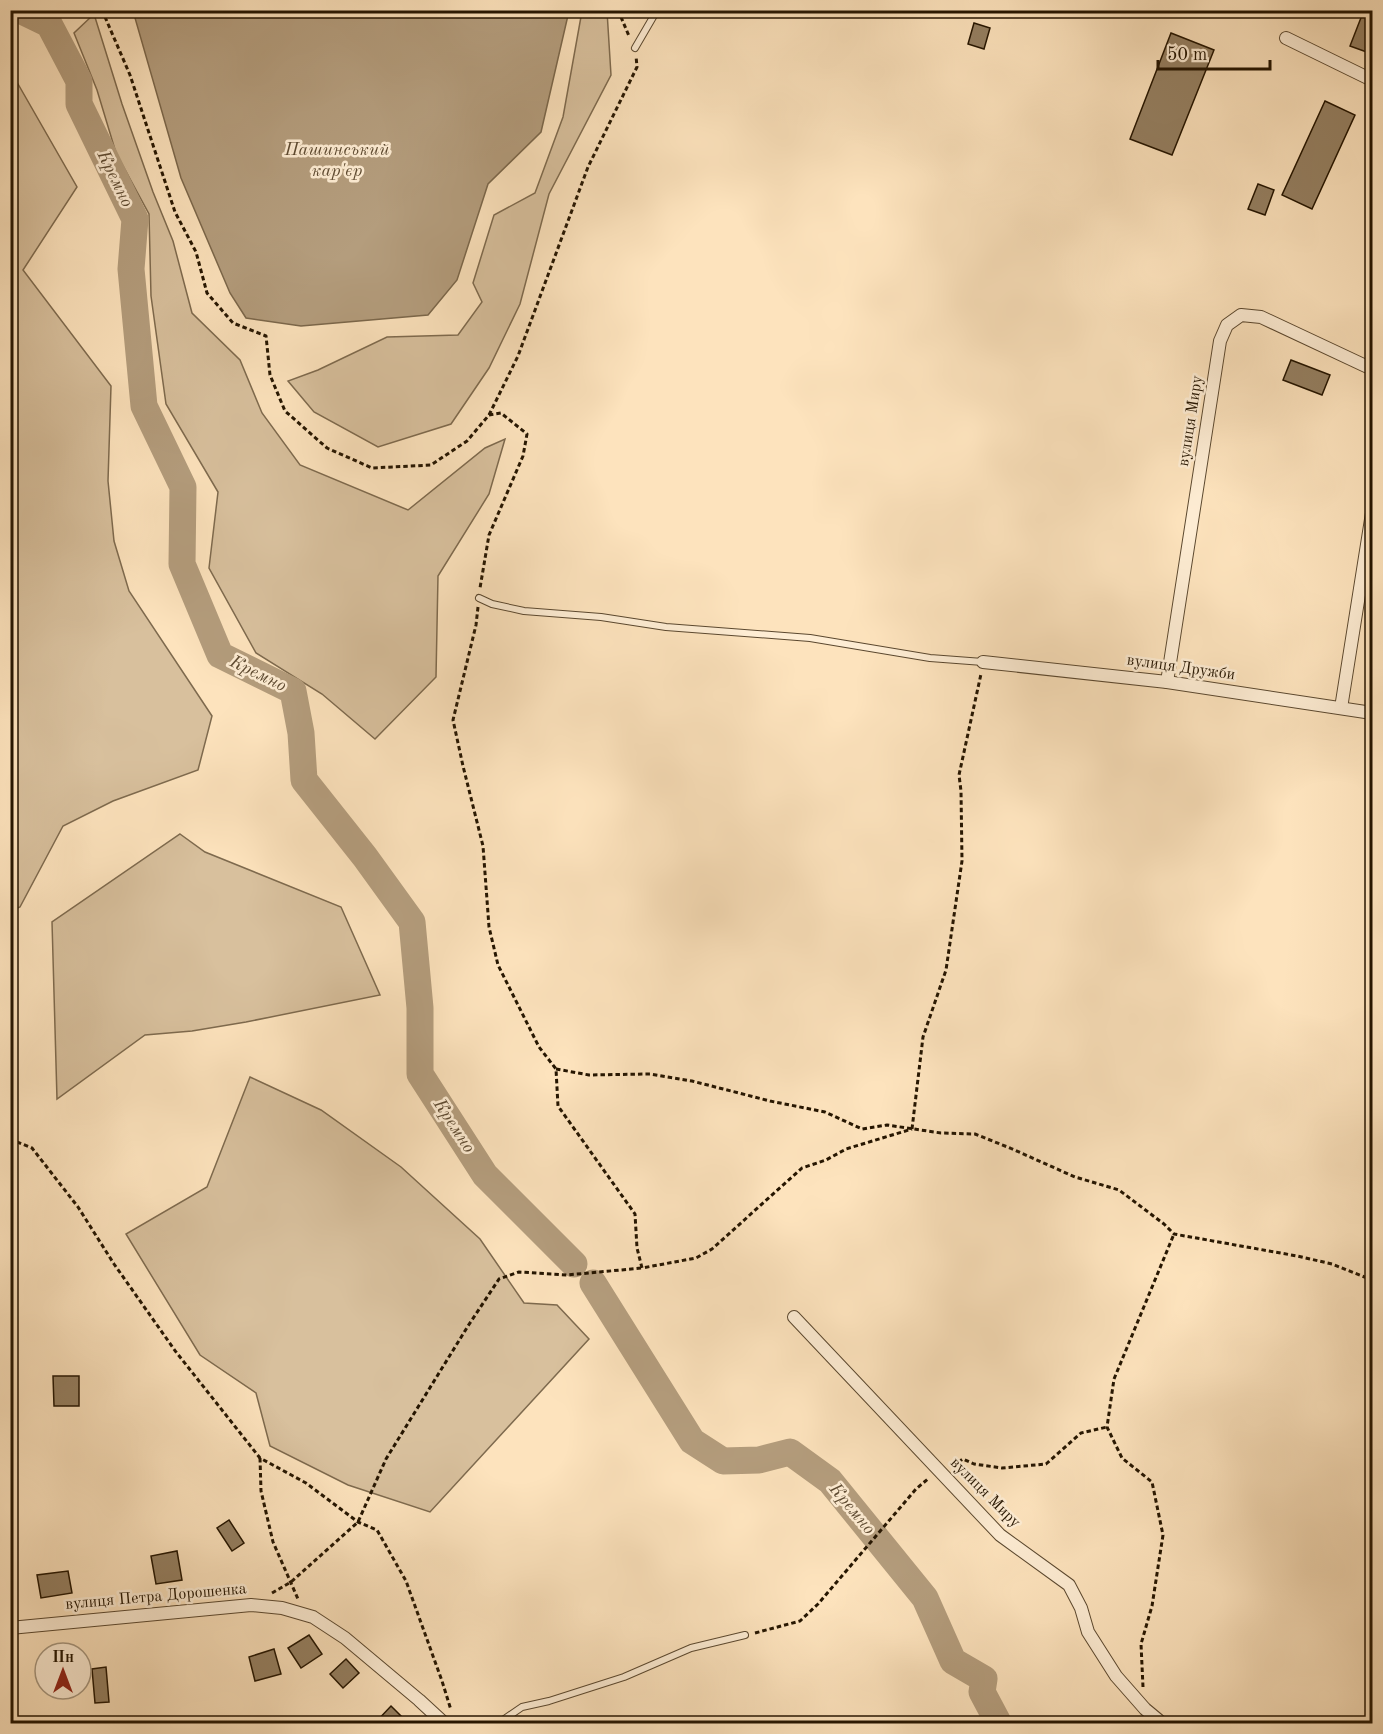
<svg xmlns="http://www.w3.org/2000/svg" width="1383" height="1734" font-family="'Old Standard TT',serif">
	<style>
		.green { fill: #d8c09d; stroke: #7e6a4e; stroke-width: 1.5 }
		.water { fill: #b49d7d; stroke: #7b674b; stroke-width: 1.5 }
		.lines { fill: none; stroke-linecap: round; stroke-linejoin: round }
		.river { stroke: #b49d7d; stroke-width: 27 }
		.building { fill: #958062; stroke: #251500; stroke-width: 1.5 }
		.lane-casing { stroke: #5b482f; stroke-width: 8 }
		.street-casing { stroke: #5b482f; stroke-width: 14 }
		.path { stroke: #251500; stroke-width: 3; stroke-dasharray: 4.5 3; stroke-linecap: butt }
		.lane { stroke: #feedd4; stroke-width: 6 }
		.street { stroke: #feedd4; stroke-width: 12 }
		.labels { text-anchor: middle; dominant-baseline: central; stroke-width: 5; stroke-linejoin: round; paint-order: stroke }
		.street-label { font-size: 16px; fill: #251500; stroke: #feedd4 }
		.water-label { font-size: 18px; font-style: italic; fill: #5e4b32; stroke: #feedd4 }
	</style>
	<rect width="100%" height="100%" fill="#fde3bd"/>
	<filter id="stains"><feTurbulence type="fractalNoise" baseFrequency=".00333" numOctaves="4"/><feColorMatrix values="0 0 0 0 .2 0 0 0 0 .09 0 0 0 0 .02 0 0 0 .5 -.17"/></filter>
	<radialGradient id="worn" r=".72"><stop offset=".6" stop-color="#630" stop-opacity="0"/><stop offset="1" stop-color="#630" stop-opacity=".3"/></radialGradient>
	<g class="green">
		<path d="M 582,11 L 607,11 L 611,75 L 549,194 L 520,304 L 489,368 L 451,424 L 378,447 L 314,412 L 288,381 L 318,370 L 387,337 L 458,335 L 482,302 L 473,283 L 494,215 L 535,193 L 563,117 Z"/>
		<path d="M 94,14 L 122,104 L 153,192 L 173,241 L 192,313 L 240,360 L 262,413 L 300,465 L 408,510 L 485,448 L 505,439 L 489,494 L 438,576 L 436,677 L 375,739 L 322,694 L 256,653 L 209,568 L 218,492 L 166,404 L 151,296 L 149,214 L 116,153 L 97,90 L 74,33 Z"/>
		<path d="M 10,70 L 77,187 L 23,270 L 111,386 L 108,481 L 114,541 L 129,591 L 212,716 L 198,770 L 113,801 L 63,826 L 20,907 L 11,911 Z"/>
		<path d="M 180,834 L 205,852 L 341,907 L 380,995 L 246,1022 L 192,1031 L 145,1035 L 57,1099 L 52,922 Z"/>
		<path d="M 250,1077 L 321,1110 L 401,1167 L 480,1239 L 524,1303 L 557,1305 L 589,1339 L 430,1512 L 348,1485 L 270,1446 L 256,1393 L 200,1355 L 126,1234 L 207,1187 Z"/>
	</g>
	<path class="water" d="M 133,11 L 133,10 L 569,11 L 541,132 L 488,184 L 457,280 L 428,315 L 301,326 L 246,318 L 230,293 L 181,178 Z"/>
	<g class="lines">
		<g class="river">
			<path d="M 20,10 L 49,24 L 79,81 L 79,104 L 135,219 L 131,269 L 144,406 L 183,487 L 182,564 L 220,655 L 293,691 L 301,733 L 304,780 L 365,857 L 412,922 L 420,1008 L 420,1074 L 485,1175 L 574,1264"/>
			<path d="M 593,1283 L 692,1441 L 723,1461 L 759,1460 L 790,1452 L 830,1481 L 925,1598 L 953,1661 L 984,1679 L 982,1692 L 999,1724"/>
		</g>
	</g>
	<g class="building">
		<path d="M 1364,10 L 1372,10 L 1372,54 L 1350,46 Z"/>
		<path d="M 974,23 L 990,28 L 984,49 L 968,44 Z"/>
		<path d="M 1171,33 L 1214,50 L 1172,155 L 1130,139 Z"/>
		<path d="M 1325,101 L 1355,115 L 1312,209 L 1282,195 Z"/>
		<path d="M 1258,184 L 1274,190 L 1265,215 L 1248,209 Z"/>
		<path d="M 1291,360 L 1330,375 L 1322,395 L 1283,380 Z"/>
		<path d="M 53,1376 L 79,1376 L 79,1406 L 54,1406 Z"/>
		<path d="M 229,1520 L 244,1543 L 232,1551 L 217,1528 Z"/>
		<path d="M 177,1551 L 182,1580 L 156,1584 L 151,1556 Z"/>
		<path d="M 68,1571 L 72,1593 L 41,1598 L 37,1575 Z"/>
		<path d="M 309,1635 L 322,1654 L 301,1668 L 288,1648 Z"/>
		<path d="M 274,1649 L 281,1674 L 255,1681 L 249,1657 Z"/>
		<path d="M 346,1659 L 359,1673 L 343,1688 L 330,1674 Z"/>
		<path d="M 106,1667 L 109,1702 L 95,1703 L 92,1669 Z"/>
		<path d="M 391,1706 L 409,1724 L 374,1724 Z"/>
	</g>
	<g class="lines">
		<defs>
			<g id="lane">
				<path d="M 635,48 L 656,12 L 665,10"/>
				<path d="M 479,598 L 492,604 L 524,611 L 601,617 L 666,627 L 810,638 L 930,658 L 983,662"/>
				<path d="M 500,1724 L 503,1720 L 522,1707 L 549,1701 L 624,1677 L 691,1648 L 745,1635"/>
			</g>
			<g id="street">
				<path d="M 1286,38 L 1372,80"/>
				<path d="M 983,662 L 1167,682 L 1372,713"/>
				<path d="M 1167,682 L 1220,341 L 1227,325 L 1241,315 L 1261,317 L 1372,369"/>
				<path d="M 1341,708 L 1372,513"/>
				<path d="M 794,1317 L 1000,1535 L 1069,1585 L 1081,1608 L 1088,1632 L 1116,1676 L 1145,1709 L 1163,1724"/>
				<path d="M 10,1628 L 251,1605 L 282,1608 L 313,1617 L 345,1638 L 419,1700 L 445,1724"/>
			</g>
		</defs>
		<use href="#lane" class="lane-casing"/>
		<use href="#street" class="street-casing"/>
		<g class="path">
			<path d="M 102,10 L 130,75 L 175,212 L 196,252 L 207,293 L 233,323 L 266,336 L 270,375 L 285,411 L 327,448 L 372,468 L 431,465 L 467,441 L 489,415 L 501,413 L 527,434 L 523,456 L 489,535 L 480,588"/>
			<path d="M 618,10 L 629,36"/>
			<path d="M 489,415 L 518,356 L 588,167 L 637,67 L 636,56"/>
			<path d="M 478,607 L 476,625 L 453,720 L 463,766 L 483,846 L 489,927 L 498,965 L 539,1047 L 556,1069 L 558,1106 L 635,1214 L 637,1248 L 642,1268 L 696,1258 L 712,1249 L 802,1168 L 826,1160 L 846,1149 L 912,1129"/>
			<path d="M 556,1069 L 589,1075 L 650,1074 L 692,1081 L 770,1101 L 825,1112 L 862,1129 L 887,1125 L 941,1133 L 975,1134 L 1010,1148 L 1075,1177 L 1119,1190 L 1164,1224 L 1174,1234 L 1297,1256 L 1332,1264 L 1372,1280"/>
			<path d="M 912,1129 L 923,1037 L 946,970 L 962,861 L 961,791 L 959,775 L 981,674"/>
			<path d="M 10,1139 L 32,1148 L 78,1207 L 114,1264 L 176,1352 L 260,1458 L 306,1483 L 358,1522 L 377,1530 L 406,1581 L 442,1681 L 451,1710"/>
			<path d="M 260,1458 L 261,1491 L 273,1542 L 298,1599"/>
			<path d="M 952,1466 L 963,1459 L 974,1464 L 1002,1468 L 1046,1464 L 1081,1433 L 1107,1427"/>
			<path d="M 272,1593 L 291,1582 L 358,1522 L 386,1459 L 468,1326 L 499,1279 L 519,1272 L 567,1275 L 642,1268"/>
			<path d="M 755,1633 L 800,1621 L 818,1604 L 916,1489 L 929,1478"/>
			<path d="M 1143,1687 L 1141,1644 L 1152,1606 L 1163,1535 L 1152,1482 L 1122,1458 L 1107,1427 L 1114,1379 L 1174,1234"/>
		</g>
		<use href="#lane" class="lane"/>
		<use href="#street" class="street"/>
	</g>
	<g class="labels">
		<g class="street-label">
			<text transform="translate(1191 421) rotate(-81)">вулиця Миру</text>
			<text transform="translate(1181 668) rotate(8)">вулиця Дружби</text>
			<text transform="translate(985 1493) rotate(45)">вулиця Миру</text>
			<text transform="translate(156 1597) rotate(-5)">вулиця Петра Дорошенка</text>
		</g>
		<g class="water-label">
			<text x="337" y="150">Пашинський<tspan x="337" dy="21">кар'єр</tspan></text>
			<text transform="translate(115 179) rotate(64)">Кремно</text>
			<text transform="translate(258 674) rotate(26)">Кремно</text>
			<text transform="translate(454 1126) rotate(57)">Кремно</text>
			<text transform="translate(852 1509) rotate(50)">Кремно</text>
		</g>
	</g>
	<rect width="1383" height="1734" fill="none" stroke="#fde3bd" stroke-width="36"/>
	<rect x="12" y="12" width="1359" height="1710" fill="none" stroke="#251500" stroke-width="3"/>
	<rect x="18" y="18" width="1347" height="1698" fill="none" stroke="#251500" stroke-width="1.5"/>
	<g transform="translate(63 1671)"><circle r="28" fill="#feedd4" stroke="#a7977f" stroke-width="1.5"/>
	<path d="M0-4.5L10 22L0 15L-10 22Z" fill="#8f2418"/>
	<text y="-9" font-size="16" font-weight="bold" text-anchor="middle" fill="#251500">Пн</text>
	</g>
	<path d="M1158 60v9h112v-9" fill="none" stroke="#251500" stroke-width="3"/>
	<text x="1167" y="60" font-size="18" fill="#251500" stroke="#feedd4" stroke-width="4.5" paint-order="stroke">50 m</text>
	<rect width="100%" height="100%" filter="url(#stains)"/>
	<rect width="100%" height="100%" fill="url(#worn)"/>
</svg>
